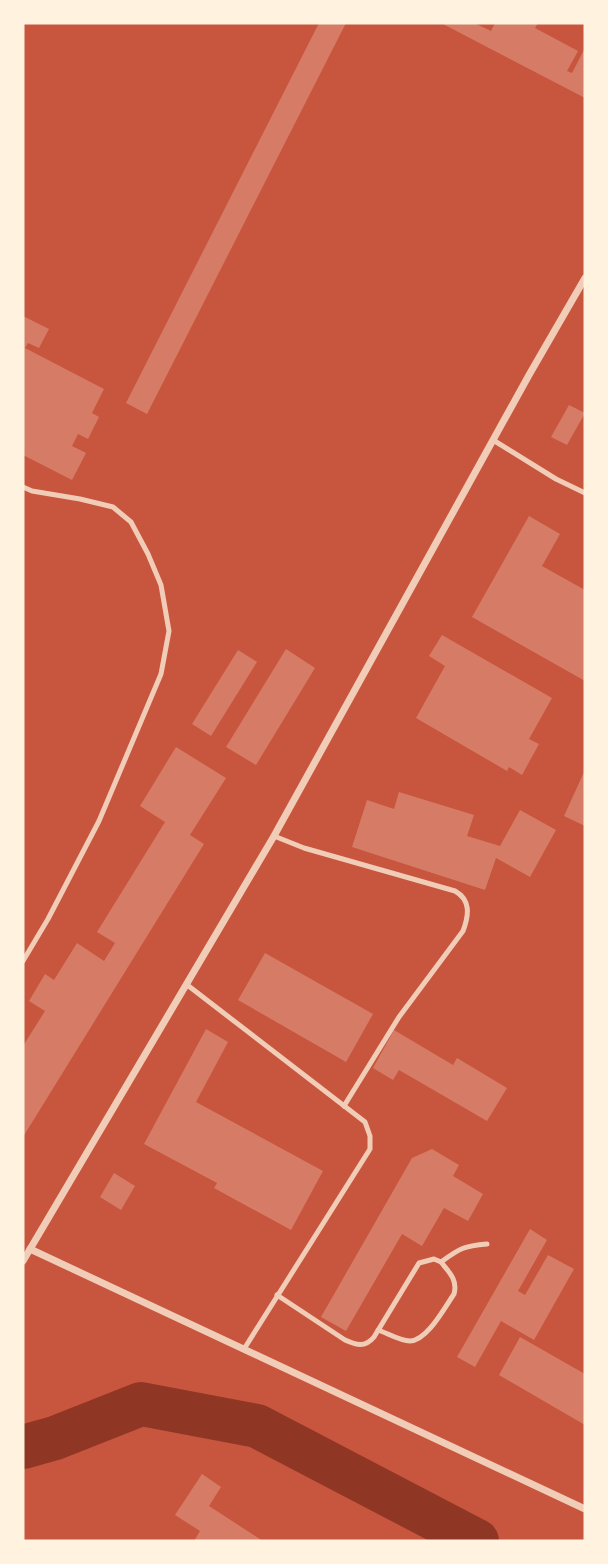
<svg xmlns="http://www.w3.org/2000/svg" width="608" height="1564" font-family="'PT Sans Narrow',sans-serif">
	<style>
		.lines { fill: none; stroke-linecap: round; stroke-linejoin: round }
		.river { stroke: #8f3625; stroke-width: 44 }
		.building { fill: #d67c66 }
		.service { stroke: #f1ccb7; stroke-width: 5 }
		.minor { stroke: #f1ccb7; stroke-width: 7 }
	</style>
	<rect width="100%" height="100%" fill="#c8553d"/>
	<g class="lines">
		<path class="river" d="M 23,1447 L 55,1438 L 141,1404 L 257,1426 L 477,1541"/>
	</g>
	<g class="building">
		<path d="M 319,23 L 346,23 L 147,414 L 126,403 Z"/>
		<path d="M 441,23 L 474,23 L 491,31 L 495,23 L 538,23 L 535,28 L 578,51 L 567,71 L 572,73 L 585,48 L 585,98 Z"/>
		<path d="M 23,316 L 49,329 L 39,348 L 28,343 L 25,348 L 104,389 L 92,413 L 99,417 L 88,439 L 78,434 L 72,446 L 86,453 L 72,480 L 23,455 Z"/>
		<path d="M 569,405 L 585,413 L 567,445 L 551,437 Z"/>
		<path d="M 529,516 L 560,534 L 542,566 L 585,590 L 585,681 L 472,617 Z"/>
		<path d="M 442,635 L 552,698 L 529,739 L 539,744 L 522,775 L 509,767 L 507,771 L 416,718 L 445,666 L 429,656 Z"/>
		<path d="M 286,649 L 315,668 L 256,765 L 226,747 Z"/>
		<path d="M 238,650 L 257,662 L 211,736 L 192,724 Z"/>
		<path d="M 176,747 L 226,778 L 190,835 L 204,844 L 23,1137 L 23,1046 L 45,1011 L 29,1001 L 45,974 L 54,980 L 77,943 L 104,961 L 115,943 L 97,932 L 165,822 L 140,806 Z"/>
		<path d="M 585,770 L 585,826 L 564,816 Z"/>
		<path d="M 399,792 L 474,815 L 467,836 L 500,846 L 520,810 L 556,830 L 530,877 L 496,858 L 485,890 L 352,847 L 367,800 L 394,809 Z"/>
		<path d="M 265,953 L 373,1014 L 346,1062 L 238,1000 Z"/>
		<path d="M 206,1029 L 228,1042 L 196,1102 L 323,1171 L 291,1230 L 214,1188 L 217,1183 L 144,1144 Z"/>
		<path d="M 394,1030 L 453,1065 L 457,1058 L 507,1088 L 487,1121 L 399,1070 L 393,1080 L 373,1068 Z"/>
		<path d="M 432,1149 L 459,1165 L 453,1176 L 483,1194 L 468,1221 L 444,1208 L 422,1246 L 402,1234 L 346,1331 L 321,1317 L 412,1158 Z"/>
		<path d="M 114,1173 L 135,1186 L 121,1210 L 100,1197 Z"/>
		<path d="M 530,1229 L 547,1240 L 518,1291 L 525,1295 L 548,1255 L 574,1269 L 534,1340 L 501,1321 L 475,1367 L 457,1357 Z"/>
		<path d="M 520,1337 L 585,1374 L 585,1425 L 499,1375 Z"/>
		<path d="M 202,1474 L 221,1487 L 209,1506 L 263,1541 L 194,1541 L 200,1531 L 175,1515 Z"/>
	</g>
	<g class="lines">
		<g class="service">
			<path d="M 493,440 L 556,479 L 585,493"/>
			<path d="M 23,487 L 32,491 L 80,499 L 113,507 L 131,522 L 148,554 L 161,585 L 169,631 L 161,674 L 99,821 L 48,919 L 23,961"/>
			<path d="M 274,836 L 304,848 L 455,891 C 471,900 469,915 463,931 L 399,1017 L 344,1106"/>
			<path d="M 186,984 L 365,1122 L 370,1136 L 370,1149 L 244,1349"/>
			<path d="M 277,1295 L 345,1340 C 356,1345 365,1348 374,1337 L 419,1263 L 434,1259 L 441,1262 C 460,1248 464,1246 487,1244"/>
			<path d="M 378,1330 C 387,1333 400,1341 410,1341 C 427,1341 445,1307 454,1294 C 458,1280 449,1272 441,1262"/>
		</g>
		<g class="minor">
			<path d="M 30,1249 L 585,1509"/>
			<path d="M 23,1261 L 274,836 L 529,375 L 585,278"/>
		</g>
	</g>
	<rect width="608" height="1564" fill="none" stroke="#fff3e0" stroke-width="49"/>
</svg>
